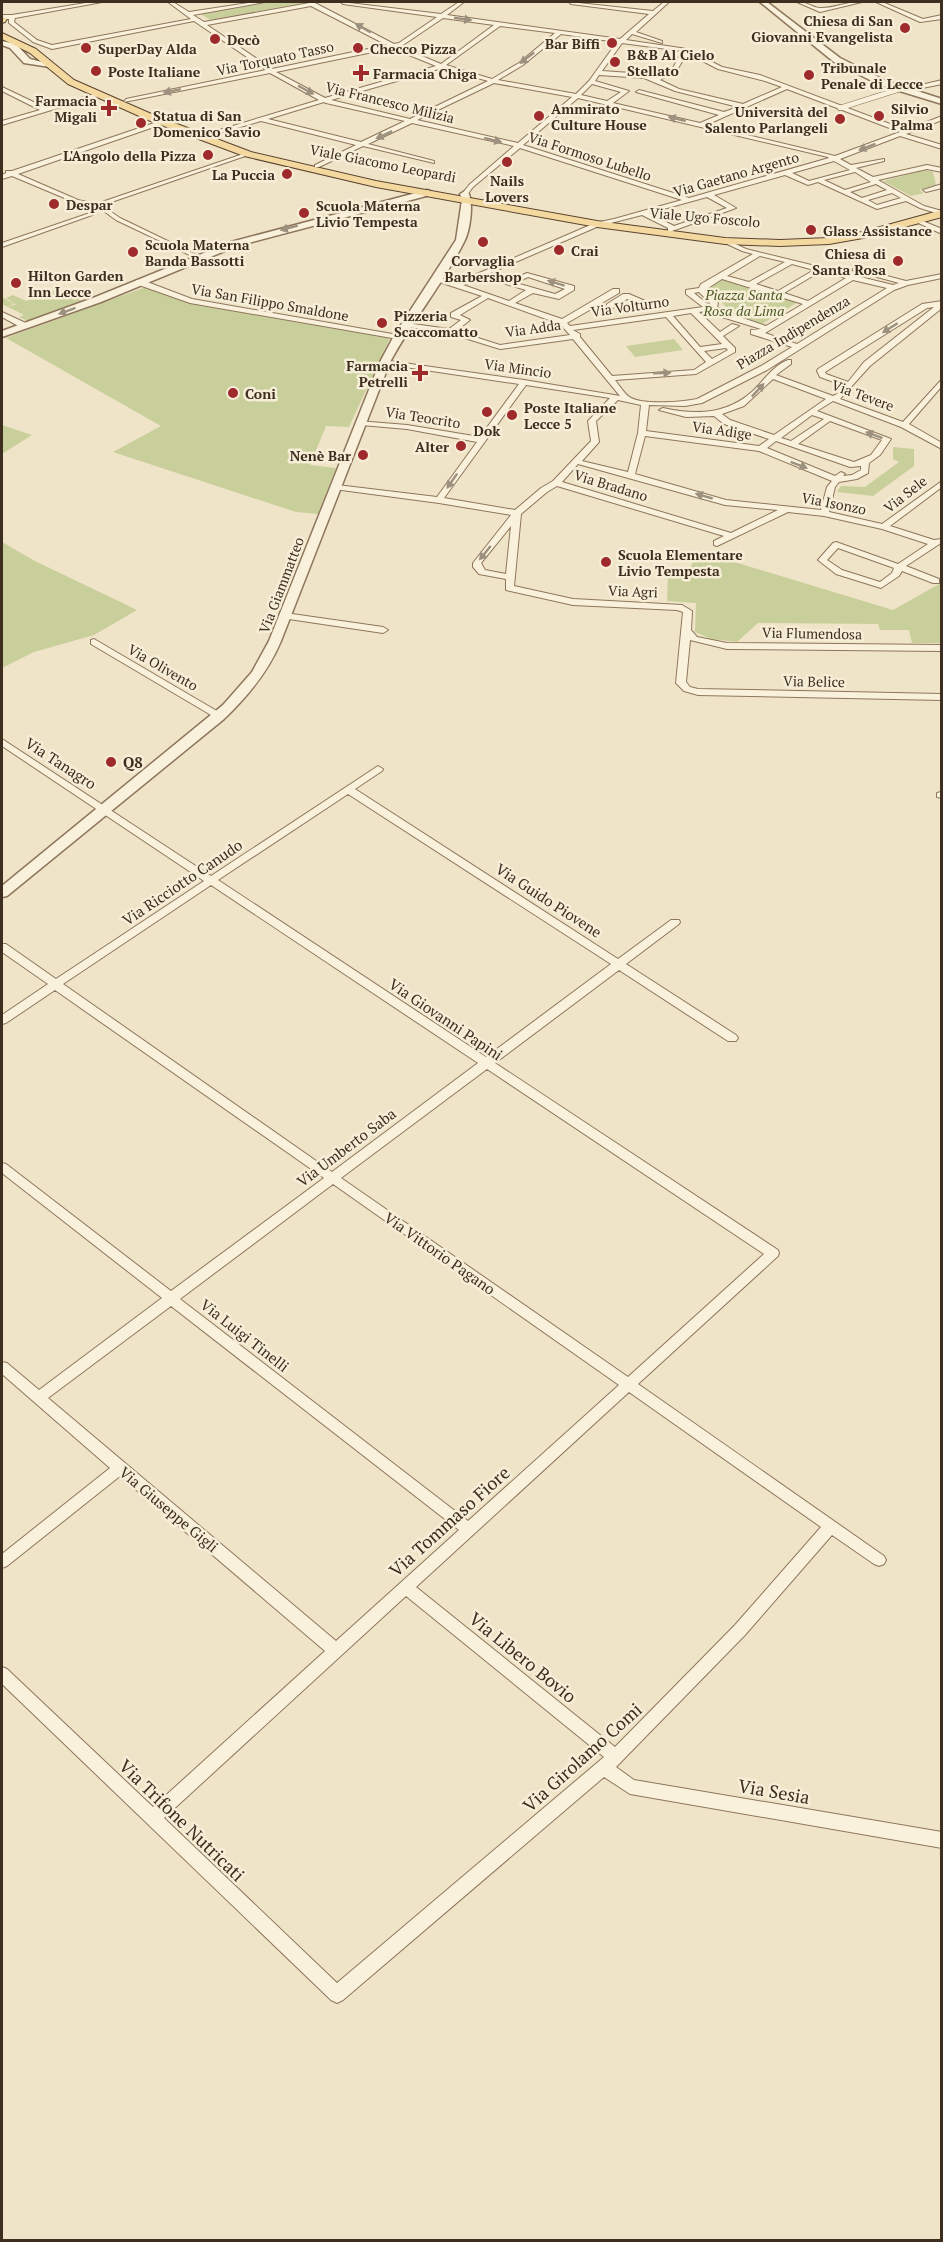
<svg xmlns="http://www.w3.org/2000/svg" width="943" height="2242" font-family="'PT Serif',serif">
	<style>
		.green { fill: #c9cf9b }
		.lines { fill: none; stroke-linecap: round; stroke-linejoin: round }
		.pedestrian-casing { stroke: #8d765c; stroke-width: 6 }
		.minor-casing { stroke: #8d765c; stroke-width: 2 }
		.tertiary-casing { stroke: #8d765c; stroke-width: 3 }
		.primary-casing { stroke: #5b4430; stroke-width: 2 }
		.pedestrian { stroke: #faf1dc; stroke-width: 4.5 }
		.minor { fill: #faf1dc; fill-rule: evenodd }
		.tertiary { fill: #faf1dc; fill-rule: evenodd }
		.primary { fill: #f3d9a0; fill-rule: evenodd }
		.oneway { fill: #9c907e }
		.poi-dot { fill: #9e2a2b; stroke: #f7eed8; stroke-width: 2 }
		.labels { text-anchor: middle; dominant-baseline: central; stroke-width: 5; stroke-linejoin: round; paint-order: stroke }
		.far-poi-label { font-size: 14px; font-weight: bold; fill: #3d2e20; stroke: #f7eed8; text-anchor: start }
		.far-street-label { font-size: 14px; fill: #3d2e20; stroke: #f7eed8 }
		.far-park-label { font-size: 14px; font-style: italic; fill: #4d5a26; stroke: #f7eed8 }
		.poi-label { font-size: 15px; font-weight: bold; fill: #3d2e20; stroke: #f7eed8; text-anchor: start }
		.street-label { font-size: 15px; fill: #3d2e20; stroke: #f7eed8 }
		.near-street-label { font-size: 18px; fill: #3d2e20; stroke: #f7eed8 }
	</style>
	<rect width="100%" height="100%" fill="#f0e4c8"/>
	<g class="green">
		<path d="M 272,2 L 303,3 L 210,20 L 201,14 Z"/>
		<path d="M 925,170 L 933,172 L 936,185 L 919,190 L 924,193 L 911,196 L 883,181 Z"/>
		<path d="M 722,278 L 798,302 L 762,324 L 734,315 L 706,287 Z"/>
		<path d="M 146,287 L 187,301 L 390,338 L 349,427 L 326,426 L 310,465 L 336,468 L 318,514 L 296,512 L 113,452 L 161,426 L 6,338 Z"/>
		<path d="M 58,289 L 83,301 L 28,321 L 19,317 L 24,315 L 2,304 L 2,297 L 14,304 L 8,306 L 16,305 L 6,298 L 13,295 L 26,301 Z"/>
		<path d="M 674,339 L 683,350 L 635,357 L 626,346 Z"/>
		<path d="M 2,425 L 32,435 L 2,454 Z"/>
		<path d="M 893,447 L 914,449 L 914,466 L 873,496 L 837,492 L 841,486 L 865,487 L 899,462 L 893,459 Z"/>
		<path d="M 2,542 L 35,561 L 137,610 L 94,635 L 34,652 L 2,668 Z"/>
		<path d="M 698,551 L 893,610 L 941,583 L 941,643 L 912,643 L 909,630 L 880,630 L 878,624 L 758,623 L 737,642 L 711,639 L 695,632 L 696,603 L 667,601 L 668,574 L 687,575 Z"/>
	</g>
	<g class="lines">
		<defs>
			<path id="pedestrian" d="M 840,108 L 900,89"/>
			<g id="minor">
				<path d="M 92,2 L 102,2 L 15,18 L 14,22 L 37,40 L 52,45 L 191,19 L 168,2 L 173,2 L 189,12 L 255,2 L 265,2 L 193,15 L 204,22 L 315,2 L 315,3 L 394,44 L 399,43 L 437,17 L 343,4 L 341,2 L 441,14 L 459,2 L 464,2 L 447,15 L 620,39 L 649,14 L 571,4 L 569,2 L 653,11 L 664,2 L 669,2 L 636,32 L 662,41 L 662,43 L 632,34 L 626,40 L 687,49 L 722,67 L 760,75 L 906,130 L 942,116 L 942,120 L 906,134 L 942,145 L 942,149 L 900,136 L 840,159 L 851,165 L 884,159 L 884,161 L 856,168 L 873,177 L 927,165 L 942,168 L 942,172 L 927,169 L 878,180 L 924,206 L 942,211 L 942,215 L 920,208 L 906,201 L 877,209 L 818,182 L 808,185 L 785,175 L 714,195 L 736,208 L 672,231 L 668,231 L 668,228 L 642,215 L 599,226 L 488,274 L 509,281 L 527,273 L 574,286 L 574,290 L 559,299 L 533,293 L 515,303 L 562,319 L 613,289 L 619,289 L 619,293 L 567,323 L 570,326 L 703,307 L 686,294 L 686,290 L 699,288 L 701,284 L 753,254 L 742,251 L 723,242 L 723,240 L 725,239 L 746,249 L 893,285 L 899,283 L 852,270 L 856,268 L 906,281 L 942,274 L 942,278 L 908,285 L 894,290 L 767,370 L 702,403 L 685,406 L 649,405 L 646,431 L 759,446 L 769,439 L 724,424 L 714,416 L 686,417 L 659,410 L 663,408 C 698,416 731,414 757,387 C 766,377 775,365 788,360 L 791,360 L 791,364 L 776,375 L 833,396 L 837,394 L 845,386 L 820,377 L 817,371 L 818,369 L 922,304 L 942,301 L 942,308 L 870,366 L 840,399 L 903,422 L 942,379 L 942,386 L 909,424 L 942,443 L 942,449 L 901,427 L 833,401 L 817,411 L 891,439 L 880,455 L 869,463 L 868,473 L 857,479 L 839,482 L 835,487 L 829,512 L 882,524 L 942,481 L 942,487 L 890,526 L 934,540 L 941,539 L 941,543 L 906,566 L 939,579 L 939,583 L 933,583 L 902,571 L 899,576 L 881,588 L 836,574 L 818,560 L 833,543 L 836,542 L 898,564 L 928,544 L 882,529 L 824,516 L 788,512 L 717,546 L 714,545 L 714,541 L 724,536 L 557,486 L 547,492 L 521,514 L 514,586 L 573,599 L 682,605 L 692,611 L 691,630 L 697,637 L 727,643 L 942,645 L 942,651 L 727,649 L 690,640 L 686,682 L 690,687 L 698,689 L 942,694 L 942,700 L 698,695 L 684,691 L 676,683 L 683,612 L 677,610 L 573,605 L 506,590 L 506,579 L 479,574 L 473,567 L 473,563 L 511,515 L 439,503 L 334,489 L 334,485 L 337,485 L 437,497 L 477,442 L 407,429 L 361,425 L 357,423 L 358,421 L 407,425 L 480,437 L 519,384 L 385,364 L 382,364 L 382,360 L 524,380 L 620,396 L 573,339 L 500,349 L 442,331 L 406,327 L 402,325 L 406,323 L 449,329 L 461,320 L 451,317 L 451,313 L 482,296 L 433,280 L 433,276 L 456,283 L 595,223 L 614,219 L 682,200 L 520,148 L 473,187 L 467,195 L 463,195 L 462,194 L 469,185 L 514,146 L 412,123 L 368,144 L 434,161 L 434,163 L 363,146 L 319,167 L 315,167 L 315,165 L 356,145 L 261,121 L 209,136 L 206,134 L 319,100 L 270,73 L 124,102 L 126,99 L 266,70 L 194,21 L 52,49 L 33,42 L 9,23 L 9,19 L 2,19 L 2,15 L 12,15 ZM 311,6 L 387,45 L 272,69 L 207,25 ZM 443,18 L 494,25 L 441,64 L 398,46 L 403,45 ZM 500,26 L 555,33 L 519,63 L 492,79 L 446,65 ZM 561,34 L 617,42 L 589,81 L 576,94 L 498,80 L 523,65 ZM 622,43 L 682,51 L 673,68 L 655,78 L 645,74 L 602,71 ZM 392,48 L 436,66 L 325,98 L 276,72 ZM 687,53 L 718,69 L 765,81 L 782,87 L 743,104 L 679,89 L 660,80 L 677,70 ZM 442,68 L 488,81 L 410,119 L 331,100 ZM 599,75 L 644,78 L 675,91 L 738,107 L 724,112 L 639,90 L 636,92 L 719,115 L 700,123 L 613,103 L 629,91 L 595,81 ZM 494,83 L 572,97 L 518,143 L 417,120 ZM 592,84 L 621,92 L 607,101 L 581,95 ZM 787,89 L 900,132 L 835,156 L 706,125 ZM 578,98 L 828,157 L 829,158 L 689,198 L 523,145 ZM 324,102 L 326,103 L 405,121 L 361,142 L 268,119 ZM 834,161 L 850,170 L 809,181 L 792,173 ZM 855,172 L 871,182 L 845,190 L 824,180 ZM 876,184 L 887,190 L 862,198 L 850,192 ZM 892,193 L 901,198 L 877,205 L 868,200 ZM 707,197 L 727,208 L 674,226 L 649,213 ZM 760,256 L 785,262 L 749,282 L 727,276 ZM 792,264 L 814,270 L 778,291 L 756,284 ZM 821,271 L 846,278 L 808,301 L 784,293 ZM 482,277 L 526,290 L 509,301 L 463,285 ZM 528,277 L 565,289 L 555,294 L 516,283 ZM 722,279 L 803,304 L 766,326 L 728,313 L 717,307 L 718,303 L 705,290 ZM 853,280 L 887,288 L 797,344 L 765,333 ZM 699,292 L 710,303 L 710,305 L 706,303 L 694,293 ZM 488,298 L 560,324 L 570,335 L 500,345 L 456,331 L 470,320 L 460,315 ZM 934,307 L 864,362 L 848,382 L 826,374 L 825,372 L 927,308 ZM 712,310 L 722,317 L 761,329 L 751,330 L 751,334 L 792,347 L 761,366 L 697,399 C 682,402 644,405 631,398 C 625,395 619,385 615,380 L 696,374 L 735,352 L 735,348 L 723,336 L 739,326 L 732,324 L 720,332 L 699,312 ZM 691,313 L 722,344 L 700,347 L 673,316 ZM 666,317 L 706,362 L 694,370 L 612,376 L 580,337 L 580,334 L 573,330 ZM 726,348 L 728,350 L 712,359 L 704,351 ZM 773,379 L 826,399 L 774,435 L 730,420 L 722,414 L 744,406 ZM 526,385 L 610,398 L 588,421 L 591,441 L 553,481 L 541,488 L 515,510 L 444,498 ZM 618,400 L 641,405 L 638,433 L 628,472 L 582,461 L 599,442 L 596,421 ZM 812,415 L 824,419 L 791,441 L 781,438 ZM 830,421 L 882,440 L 871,455 L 854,462 L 798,444 ZM 645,436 L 759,451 L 832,481 L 827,487 L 821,510 L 726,500 L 635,474 ZM 776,441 L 850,467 L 861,466 L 861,470 L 852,475 L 843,476 L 845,474 L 841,472 L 835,476 L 767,448 ZM 578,464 L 725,505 L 778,510 L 731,533 L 562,482 ZM 511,526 L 506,574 L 485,570 L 481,563 ZM 838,548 L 894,568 L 892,573 L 880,582 L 842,570 L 827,560 Z"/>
				<path d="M 797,2 C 806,1 813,8 821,8 C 835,8 848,1 862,2 L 820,12 Z"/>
				<path d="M 876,2 L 882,2 L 923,19 L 942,15 L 942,19 L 920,22 Z"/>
				<path d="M 942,80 L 942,84 L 903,92 L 900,90 Z"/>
				<path d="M 2,87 L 46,108 L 98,93 L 101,95 L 2,125 L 2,121 L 40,110 L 2,91 Z"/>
				<path d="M 172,117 L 174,120 L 18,174 L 78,200 L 96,204 L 246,153 L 251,154 L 94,208 L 74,202 L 12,176 L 2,179 L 2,175 L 6,173 L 6,171 L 12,171 Z"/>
				<path d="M 942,184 L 942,188 L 926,192 L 923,190 Z"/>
				<path d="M 107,209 L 120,218 L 203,258 L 198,259 L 116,220 L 105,212 L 105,210 Z"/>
				<path d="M 90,213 L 95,214 L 2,247 L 2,243 Z"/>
				<path d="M 914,219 L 918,219 L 942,229 L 942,234 L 914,221 Z"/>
				<path d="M 136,280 L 142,280 L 192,299 L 398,335 L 402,337 L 398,339 L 190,303 L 136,284 Z"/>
				<path d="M 623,294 L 629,294 L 652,304 L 648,306 L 627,299 L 613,308 L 607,308 L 607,304 Z"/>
				<path d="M 2,312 L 28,324 L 29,326 L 22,328 L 2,317 Z"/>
				<path d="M 285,613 L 383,627 L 388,630 L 383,633 L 282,618 L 282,614 Z"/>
				<path d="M 94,639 L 222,714 L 224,716 L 219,719 L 216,718 L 91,644 L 91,640 Z"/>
				<path d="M 2,739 L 211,876 L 378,766 L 383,769 L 382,771 L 355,789 L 618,959 L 671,920 L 679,920 L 680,922 L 679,924 L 626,964 L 736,1035 L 738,1038 L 736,1041 L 728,1041 L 619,970 L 495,1063 L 778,1250 L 779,1253 L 778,1256 L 638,1384 L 884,1556 L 886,1560 L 884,1564 L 879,1566 L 874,1564 L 832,1535 L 745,1635 L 616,1767 L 634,1780 L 942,1832 L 942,1848 L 630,1794 L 604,1777 L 343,2000 L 337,2003 L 331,2000 L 2,1684 L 2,1667 L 7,1669 L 153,1807 L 325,1651 L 120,1476 L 7,1566 L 2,1568 L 2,1554 L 110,1468 L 2,1374 L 2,1362 L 7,1363 L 39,1390 L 162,1298 L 2,1173 L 2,1163 L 6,1164 L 171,1291 L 324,1178 L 55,990 L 6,1023 L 2,1024 L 2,1015 L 48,984 L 2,952 L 2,944 L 6,944 L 56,979 L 204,881 L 2,746 ZM 348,794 L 611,964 L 486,1057 L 218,880 ZM 211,885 L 478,1063 L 332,1172 L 63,984 ZM 487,1069 L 764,1254 L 628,1377 L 341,1178 ZM 333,1184 L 619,1385 L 468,1521 L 180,1299 ZM 171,1306 L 459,1530 L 336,1641 L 48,1398 ZM 629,1392 L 821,1527 L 735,1625 L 615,1747 L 416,1587 ZM 406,1596 L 604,1757 L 337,1983 L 164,1818 Z"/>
				<path d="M 941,792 L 942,798 L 937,797 L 937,793 Z"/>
			</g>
			<g id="tertiary">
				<path d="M 760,2 L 767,2 L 840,58 L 886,81 L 942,99 L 942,104 L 880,85 L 834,62 Z"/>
				<path d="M 2,41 L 16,44 L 30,59 L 54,65 L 50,67 L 24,63 L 10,48 L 2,45 Z"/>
				<path d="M 427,190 L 430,191 L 430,195 L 237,246 L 101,302 L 2,337 L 2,331 L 93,298 L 231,242 Z"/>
				<path d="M 465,191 L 468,192 C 474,203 470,231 464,242 C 443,284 412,321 390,362 L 281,641 C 268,672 248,696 224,719 L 7,896 L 2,897 L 2,886 L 223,705 L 252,672 L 269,641 L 380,362 L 395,334 L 456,240 L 462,200 L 460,194 Z"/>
			</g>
			<g id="primary">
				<path d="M 2,16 L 7,19 L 5,22 L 2,23 Z"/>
				<path d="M 2,33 L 36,49 L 74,80 L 156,116 L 251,152 L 376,181 L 597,221 L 725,238 L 780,240 L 829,238 L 862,232 L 942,210 L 942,217 L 863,238 L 829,244 L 780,246 L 725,244 L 597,227 L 376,187 L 244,156 L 148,120 L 68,84 L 30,53 L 2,39 Z"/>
			</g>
		</defs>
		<use href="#pedestrian" class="pedestrian-casing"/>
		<use href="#minor" class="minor-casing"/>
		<use href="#tertiary" class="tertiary-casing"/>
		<use href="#primary" class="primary-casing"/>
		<use href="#pedestrian" class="pedestrian"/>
		<use href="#minor" class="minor"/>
		<use href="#tertiary" class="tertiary"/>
		<use href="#primary" class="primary"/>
	</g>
	<defs><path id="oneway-solid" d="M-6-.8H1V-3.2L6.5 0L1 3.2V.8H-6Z" transform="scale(1.5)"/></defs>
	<g class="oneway">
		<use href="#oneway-solid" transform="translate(463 19) rotate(8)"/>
		<use href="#oneway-solid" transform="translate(363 28) rotate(-151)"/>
		<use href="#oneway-solid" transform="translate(527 58) rotate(142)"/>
		<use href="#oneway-solid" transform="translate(306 90) rotate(28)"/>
		<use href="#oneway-solid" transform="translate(172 91) rotate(168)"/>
		<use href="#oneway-solid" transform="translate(677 119) rotate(-167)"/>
		<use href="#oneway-solid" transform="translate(384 135) rotate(155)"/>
		<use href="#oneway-solid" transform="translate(493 140) rotate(13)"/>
		<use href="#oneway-solid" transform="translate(867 147) rotate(159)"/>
		<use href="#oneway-solid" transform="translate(289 228) rotate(165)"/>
		<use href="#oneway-solid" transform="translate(556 283) rotate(-163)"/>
		<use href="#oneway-solid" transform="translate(67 311) rotate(160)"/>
		<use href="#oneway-solid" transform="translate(890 328) rotate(148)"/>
		<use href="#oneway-solid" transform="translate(662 373) rotate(-2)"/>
		<use href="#oneway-solid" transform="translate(758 390) rotate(-47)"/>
		<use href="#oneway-solid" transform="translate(874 435) rotate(-160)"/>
		<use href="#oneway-solid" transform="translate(799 465) rotate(21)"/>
		<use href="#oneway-solid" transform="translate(452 481) rotate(125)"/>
		<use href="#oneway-solid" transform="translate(704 496) rotate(-164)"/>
		<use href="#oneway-solid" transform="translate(485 553) rotate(129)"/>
	</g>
	<g class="poi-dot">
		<circle cx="905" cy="28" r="6"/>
		<circle cx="215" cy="39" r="6"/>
		<circle cx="612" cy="43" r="6"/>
		<circle cx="86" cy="48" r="6"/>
		<circle cx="358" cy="48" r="6"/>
		<circle cx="615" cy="62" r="6"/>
		<circle cx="96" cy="71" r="6"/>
		<path d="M358 64h6v6h6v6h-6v6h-6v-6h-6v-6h6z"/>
		<circle cx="809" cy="75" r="6"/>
		<path d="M106 99h6v6h6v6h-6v6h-6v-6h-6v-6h6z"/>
		<circle cx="539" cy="116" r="6"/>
		<circle cx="879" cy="116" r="6"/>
		<circle cx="840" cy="119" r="6"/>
		<circle cx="141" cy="123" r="6"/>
		<circle cx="208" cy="155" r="6"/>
		<circle cx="507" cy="162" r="6"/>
		<circle cx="287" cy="174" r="6"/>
		<circle cx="54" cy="204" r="6"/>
		<circle cx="304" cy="213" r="6"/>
		<circle cx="811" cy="230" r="6"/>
		<circle cx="483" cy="242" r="6"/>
		<circle cx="559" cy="250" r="6"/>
		<circle cx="133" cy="252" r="6"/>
		<circle cx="898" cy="261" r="6"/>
		<circle cx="16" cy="283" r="6"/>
		<circle cx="382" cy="323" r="6"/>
		<path d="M417 364h6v6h6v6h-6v6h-6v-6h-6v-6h6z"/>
		<circle cx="233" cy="393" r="6"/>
		<circle cx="487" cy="412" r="6"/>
		<circle cx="512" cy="415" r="6"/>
		<circle cx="461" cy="446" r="6"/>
		<circle cx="363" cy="455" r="6"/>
		<circle cx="606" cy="562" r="6"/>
		<circle cx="111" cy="762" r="6"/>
	</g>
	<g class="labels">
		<g class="far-poi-label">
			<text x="893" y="20" text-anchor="end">Chiesa di San<tspan x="893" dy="16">Giovanni Evangelista</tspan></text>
			<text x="227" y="39">Decò</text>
			<text x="600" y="43" text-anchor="end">Bar Biffi</text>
			<text x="98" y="48">SuperDay Alda</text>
			<text x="370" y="48">Checco Pizza</text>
			<text x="627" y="54">B&amp;B Al Cielo<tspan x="627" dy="16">Stellato</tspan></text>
			<text x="821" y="67">Tribunale<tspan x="821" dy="16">Penale di Lecce</tspan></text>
			<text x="108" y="71">Poste Italiane</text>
			<text x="373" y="73">Farmacia Chiga</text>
			<text x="97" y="100" text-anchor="end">Farmacia<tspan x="97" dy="16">Migali</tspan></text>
			<text x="551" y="108">Ammirato<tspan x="551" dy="16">Culture House</tspan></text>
			<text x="891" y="108">Silvio<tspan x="891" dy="16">Palma</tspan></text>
			<text x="828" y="111" text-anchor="end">Università del<tspan x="828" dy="16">Salento Parlangeli</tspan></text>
			<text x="153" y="115">Statua di San<tspan x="153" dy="16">Domenico Savio</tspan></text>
			<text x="196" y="155" text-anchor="end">L'Angolo della Pizza</text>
			<text x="275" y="174" text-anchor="end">La Puccia</text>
			<text x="507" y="180" text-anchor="middle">Nails<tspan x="507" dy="16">Lovers</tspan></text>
			<text x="66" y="204">Despar</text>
			<text x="316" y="205">Scuola Materna<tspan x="316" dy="16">Livio Tempesta</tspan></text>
			<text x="823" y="230">Glass Assistance</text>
			<text x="145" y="244">Scuola Materna<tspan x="145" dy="16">Banda Bassotti</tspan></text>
			<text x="571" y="250">Crai</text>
			<text x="886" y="253" text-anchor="end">Chiesa di<tspan x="886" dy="16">Santa Rosa</tspan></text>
			<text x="483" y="260" text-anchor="middle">Corvaglia<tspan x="483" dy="16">Barbershop</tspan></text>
			<text x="28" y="275">Hilton Garden<tspan x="28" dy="16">Inn Lecce</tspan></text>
			<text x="394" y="315">Pizzeria<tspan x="394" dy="16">Scaccomatto</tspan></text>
			<text x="408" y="365" text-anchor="end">Farmacia<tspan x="408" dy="16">Petrelli</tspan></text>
			<text x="245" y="393">Coni</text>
			<text x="524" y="407">Poste Italiane<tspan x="524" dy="16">Lecce 5</tspan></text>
			<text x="487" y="430" text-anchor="middle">Dok</text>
			<text x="449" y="446" text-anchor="end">Alter</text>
			<text x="351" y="455" text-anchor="end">Nenè Bar</text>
			<text x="618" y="554">Scuola Elementare<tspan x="618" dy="16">Livio Tempesta</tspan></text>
		</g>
		<g class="far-street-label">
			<text transform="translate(275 58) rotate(-12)">Via Torquato Tasso</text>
			<text transform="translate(390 102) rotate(14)">Via Francesco Milizia</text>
			<text transform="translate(590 156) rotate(18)">Via Formoso Lubello</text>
			<text transform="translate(383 163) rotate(11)">Viale Giacomo Leopardi</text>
			<text transform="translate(736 174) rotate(-16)">Via Gaetano Argento</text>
			<text transform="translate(705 217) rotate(5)">Viale Ugo Foscolo</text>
			<text transform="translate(270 302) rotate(10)">Via San Filippo Smaldone</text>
			<text transform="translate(630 306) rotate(-8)">Via Volturno</text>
			<text transform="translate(533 328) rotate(-8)">Via Adda</text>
			<text transform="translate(793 332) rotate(-31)">Piazza Indipendenza</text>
			<text transform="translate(518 368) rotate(8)">Via Mincio</text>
			<text transform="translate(863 395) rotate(20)">Via Tevere</text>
			<text transform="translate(423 417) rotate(9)">Via Teocrito</text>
			<text transform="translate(722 430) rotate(8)">Via Adige</text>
			<text transform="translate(611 485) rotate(17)">Via Bradano</text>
			<text transform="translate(905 494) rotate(-38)">Via Sele</text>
			<text transform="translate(834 503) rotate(11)">Via Isonzo</text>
			<text transform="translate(281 585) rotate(-69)">Via Giammatteo</text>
			<text transform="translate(633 591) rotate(2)">Via Agri</text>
			<text transform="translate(812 633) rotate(1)">Via Flumendosa</text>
			<text transform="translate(163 667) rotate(30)">Via Olivento</text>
			<text transform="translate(814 681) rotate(1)">Via Belice</text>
		</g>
		<g class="far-park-label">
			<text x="744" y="294">Piazza Santa<tspan x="744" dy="16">Rosa da Lima</tspan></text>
		</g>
		<g class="poi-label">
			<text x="123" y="762">Q8</text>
		</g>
		<g class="street-label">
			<text transform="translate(61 763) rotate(33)">Via Tanagro</text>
			<text transform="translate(182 882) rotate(-34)">Via Ricciotto Canudo</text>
			<text transform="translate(549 900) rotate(33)">Via Guido Piovene</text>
			<text transform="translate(446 1019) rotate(34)">Via Giovanni Papini</text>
			<text transform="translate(346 1147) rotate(-37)">Via Umberto Saba</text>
			<text transform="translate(440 1253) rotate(35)">Via Vittorio Pagano</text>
			<text transform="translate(245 1335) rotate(38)">Via Luigi Tinelli</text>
			<text transform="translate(169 1509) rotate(40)">Via Giuseppe Gigli</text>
		</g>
		<g class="near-street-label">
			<text transform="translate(449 1521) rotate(-42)">Via Tommaso Fiore</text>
			<text transform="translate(523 1657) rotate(39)">Via Libero Bovio</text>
			<text transform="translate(582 1757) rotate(-42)">Via Girolamo Comi</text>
			<text transform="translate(774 1791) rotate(10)">Via Sesia</text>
			<text transform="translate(182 1820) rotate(44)">Via Trifone Nutricati</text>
		</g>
	</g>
	<rect width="943" height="2242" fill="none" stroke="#3d2e20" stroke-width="6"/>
</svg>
